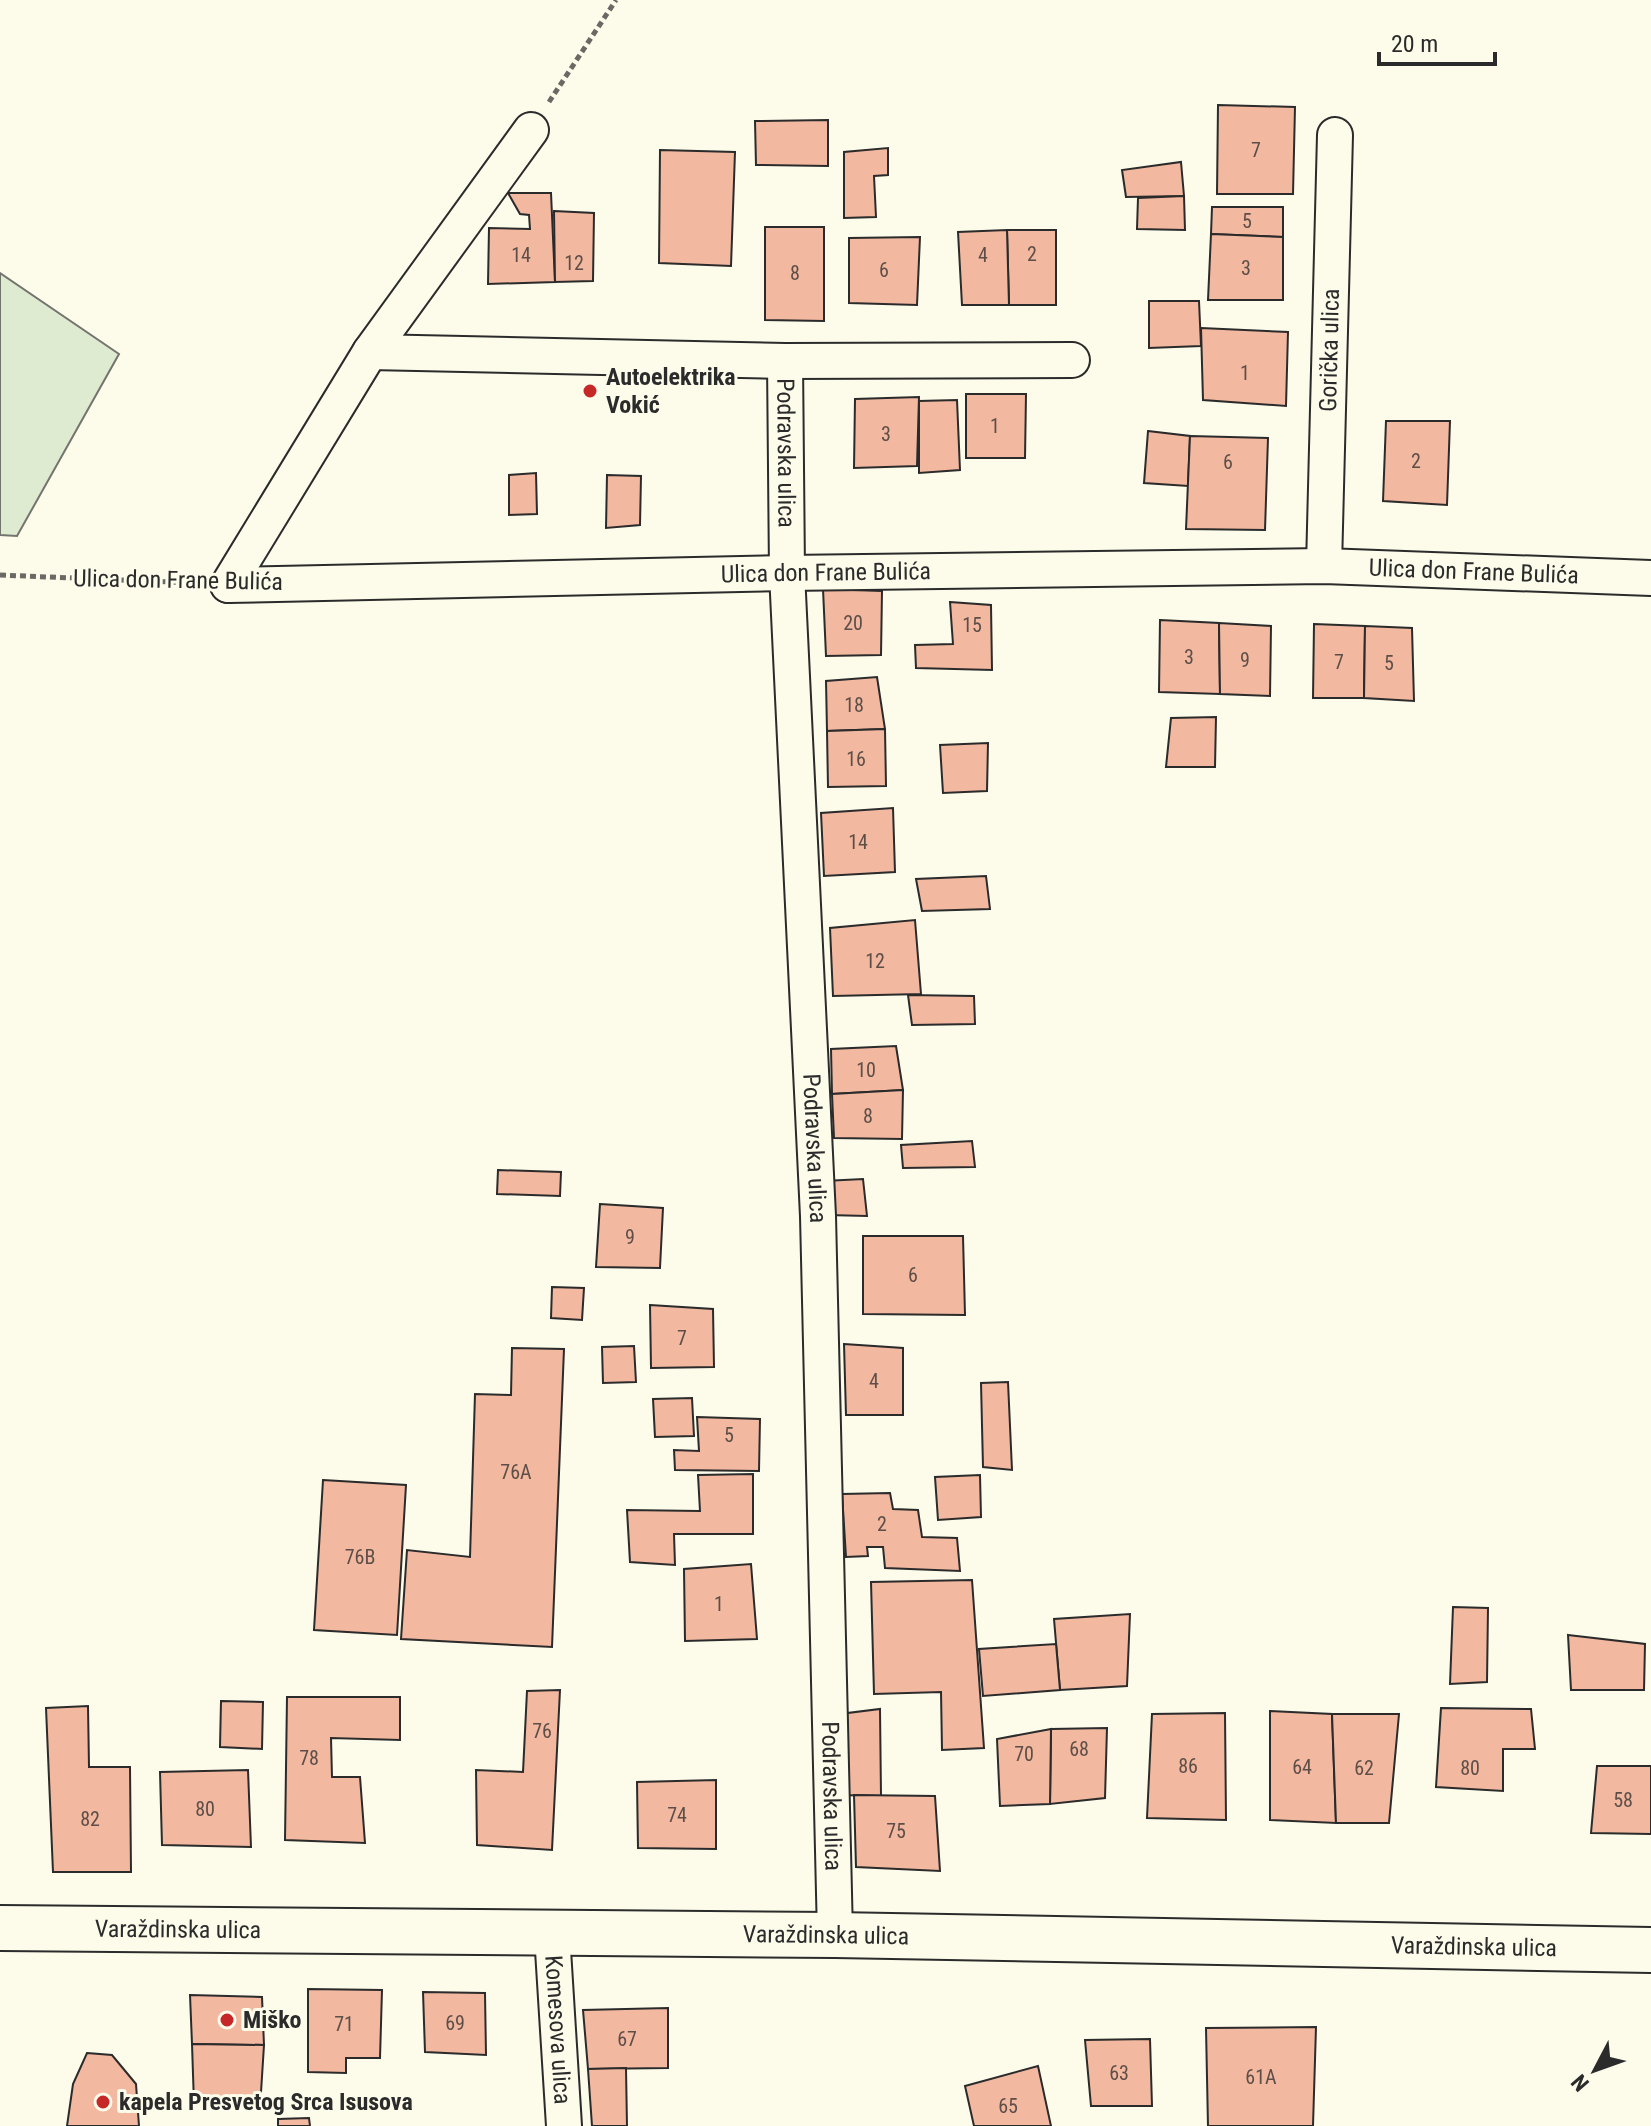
<svg xmlns="http://www.w3.org/2000/svg" width="1651" height="2126" font-family="'Roboto Condensed',sans-serif">
	<style>
		.green { fill: #deebd1; stroke: #74746e; stroke-width: 2 }
		.building { fill: #f2b8a0; stroke: #2b2b2b; stroke-width: 2 }
		.lines { fill: none; stroke-linecap: round; stroke-linejoin: round }
		.street-casing { stroke: #2b2b2b; stroke-width: 38 }
		.secondary-casing { stroke: #2b2b2b; stroke-width: 48 }
		.path { stroke: #6a6964; stroke-width: 5; stroke-dasharray: 6 4; stroke-linecap: butt }
		.street { stroke: #fdfbea; stroke-width: 34 }
		.secondary { stroke: #fdfbea; stroke-width: 44 }
		.poi-dot { fill: #c62828; stroke: #fdfbea; stroke-width: 3 }
		.labels { text-anchor: middle; dominant-baseline: central; stroke-width: 6; stroke-linejoin: round; paint-order: stroke }
		.number-label { font-size: 20px; fill: #5d4e48 }
		.street-label { font-size: 24px; fill: #2b2b2b; stroke: #fdfbea }
		.poi-label { font-size: 24px; font-weight: bold; fill: #2b2b2b; stroke: #fdfbea; text-anchor: start }
	</style>
	<rect width="100%" height="100%" fill="#fdfbea"/>
	<path class="green" d="M 0,273 L 119,354 L 17,536 L 0,535 Z"/>
	<g class="building">
		<path d="M 1218,105 L 1295,107 L 1293,194 L 1217,194 Z"/>
		<path d="M 828,120 L 828,166 L 756,165 L 755,121 Z"/>
		<path d="M 888,148 L 888,175 L 874,176 L 876,217 L 844,218 L 844,152 Z"/>
		<path d="M 660,150 L 735,152 L 731,266 L 659,263 Z"/>
		<path d="M 1181,162 L 1184,196 L 1126,197 L 1122,170 Z"/>
		<path d="M 508,193 L 551,193 L 555,282 L 488,284 L 489,228 L 530,229 L 529,215 L 520,214 Z"/>
		<path d="M 1184,196 L 1185,230 L 1137,229 L 1138,198 Z"/>
		<path d="M 1212,207 L 1283,207 L 1283,237 L 1211,234 Z"/>
		<path d="M 554,211 L 594,213 L 593,281 L 555,282 Z"/>
		<path d="M 765,227 L 824,227 L 824,321 L 765,320 Z"/>
		<path d="M 1007,230 L 1056,230 L 1056,305 L 1009,305 Z"/>
		<path d="M 1007,230 L 1009,305 L 962,305 L 958,232 Z"/>
		<path d="M 1211,234 L 1283,237 L 1283,300 L 1208,300 Z"/>
		<path d="M 920,237 L 917,305 L 849,303 L 849,238 Z"/>
		<path d="M 1149,301 L 1199,301 L 1201,346 L 1149,348 Z"/>
		<path d="M 1201,328 L 1288,332 L 1286,406 L 1203,400 Z"/>
		<path d="M 966,394 L 1026,394 L 1025,458 L 966,458 Z"/>
		<path d="M 919,397 L 917,466 L 854,468 L 855,399 Z"/>
		<path d="M 957,400 L 960,470 L 919,473 L 919,401 Z"/>
		<path d="M 1386,421 L 1450,421 L 1447,505 L 1383,501 Z"/>
		<path d="M 1148,431 L 1190,436 L 1188,486 L 1144,483 Z"/>
		<path d="M 1190,436 L 1268,438 L 1265,530 L 1186,529 Z"/>
		<path d="M 536,473 L 537,514 L 509,515 L 509,475 Z"/>
		<path d="M 607,475 L 641,476 L 640,525 L 606,528 Z"/>
		<path d="M 823,589 L 882,591 L 881,655 L 826,656 Z"/>
		<path d="M 950,602 L 991,605 L 992,670 L 916,668 L 915,645 L 953,644 Z"/>
		<path d="M 1160,620 L 1219,623 L 1220,694 L 1159,692 Z"/>
		<path d="M 1219,623 L 1271,626 L 1270,696 L 1220,694 Z"/>
		<path d="M 1314,624 L 1365,626 L 1364,698 L 1313,698 Z"/>
		<path d="M 1365,626 L 1412,628 L 1414,701 L 1364,698 Z"/>
		<path d="M 877,677 L 885,729 L 827,731 L 826,681 Z"/>
		<path d="M 1216,717 L 1215,767 L 1166,767 L 1171,718 Z"/>
		<path d="M 885,729 L 886,786 L 828,787 L 827,731 Z"/>
		<path d="M 988,743 L 987,791 L 943,793 L 940,745 Z"/>
		<path d="M 893,808 L 895,872 L 824,876 L 821,813 Z"/>
		<path d="M 986,876 L 990,909 L 922,911 L 916,879 Z"/>
		<path d="M 915,920 L 921,994 L 833,996 L 830,928 Z"/>
		<path d="M 908,995 L 974,996 L 975,1024 L 912,1025 Z"/>
		<path d="M 896,1046 L 903,1090 L 832,1094 L 831,1049 Z"/>
		<path d="M 903,1090 L 902,1139 L 834,1138 L 832,1094 Z"/>
		<path d="M 972,1141 L 975,1167 L 903,1168 L 901,1145 Z"/>
		<path d="M 498,1170 L 561,1172 L 560,1196 L 497,1194 Z"/>
		<path d="M 863,1179 L 867,1216 L 827,1215 L 824,1181 Z"/>
		<path d="M 600,1204 L 663,1208 L 660,1268 L 596,1267 Z"/>
		<path d="M 863,1236 L 963,1236 L 965,1315 L 863,1314 Z"/>
		<path d="M 552,1287 L 584,1288 L 582,1320 L 551,1318 Z"/>
		<path d="M 650,1305 L 713,1309 L 714,1367 L 651,1368 Z"/>
		<path d="M 844,1344 L 903,1348 L 903,1415 L 846,1415 Z"/>
		<path d="M 634,1346 L 636,1382 L 603,1383 L 602,1347 Z"/>
		<path d="M 512,1348 L 564,1349 L 552,1647 L 401,1639 L 407,1550 L 470,1557 L 475,1394 L 511,1395 Z"/>
		<path d="M 1008,1382 L 1012,1470 L 983,1467 L 981,1383 Z"/>
		<path d="M 692,1398 L 694,1436 L 655,1437 L 653,1399 Z"/>
		<path d="M 697,1417 L 760,1419 L 759,1471 L 675,1470 L 674,1450 L 699,1451 Z"/>
		<path d="M 753,1474 L 753,1534 L 674,1534 L 675,1565 L 630,1562 L 627,1510 L 700,1511 L 698,1475 Z"/>
		<path d="M 980,1475 L 981,1517 L 938,1520 L 935,1477 Z"/>
		<path d="M 323,1480 L 406,1485 L 397,1635 L 314,1630 Z"/>
		<path d="M 890,1493 L 893,1509 L 918,1510 L 922,1537 L 957,1538 L 960,1571 L 885,1568 L 883,1547 L 867,1547 L 868,1556 L 846,1557 L 842,1494 Z"/>
		<path d="M 751,1564 L 757,1639 L 685,1641 L 684,1569 Z"/>
		<path d="M 972,1580 L 984,1748 L 942,1750 L 941,1692 L 874,1694 L 871,1582 Z"/>
		<path d="M 1453,1607 L 1488,1608 L 1487,1682 L 1450,1684 Z"/>
		<path d="M 1130,1614 L 1127,1686 L 1060,1690 L 1054,1619 Z"/>
		<path d="M 1568,1635 L 1645,1644 L 1644,1690 L 1571,1690 Z"/>
		<path d="M 1056,1644 L 1060,1690 L 983,1696 L 979,1649 Z"/>
		<path d="M 560,1690 L 552,1850 L 477,1845 L 476,1770 L 523,1772 L 527,1691 Z"/>
		<path d="M 287,1697 L 400,1697 L 400,1740 L 331,1738 L 332,1777 L 360,1777 L 365,1843 L 285,1840 Z"/>
		<path d="M 221,1701 L 263,1702 L 262,1749 L 220,1747 Z"/>
		<path d="M 88,1706 L 89,1767 L 130,1767 L 131,1872 L 53,1872 L 46,1708 Z"/>
		<path d="M 1441,1708 L 1531,1709 L 1535,1749 L 1503,1749 L 1503,1791 L 1436,1787 Z"/>
		<path d="M 880,1709 L 881,1796 L 838,1795 L 840,1714 Z"/>
		<path d="M 1270,1711 L 1332,1714 L 1336,1823 L 1270,1820 Z"/>
		<path d="M 1225,1713 L 1226,1820 L 1147,1818 L 1152,1714 Z"/>
		<path d="M 1332,1714 L 1399,1714 L 1389,1823 L 1336,1823 Z"/>
		<path d="M 1107,1728 L 1105,1798 L 1050,1804 L 1051,1729 Z"/>
		<path d="M 1051,1729 L 1050,1804 L 1000,1806 L 997,1739 Z"/>
		<path d="M 1597,1766 L 1651,1766 L 1651,1834 L 1591,1833 Z"/>
		<path d="M 248,1770 L 251,1847 L 162,1845 L 160,1772 Z"/>
		<path d="M 716,1780 L 716,1849 L 638,1848 L 637,1782 Z"/>
		<path d="M 854,1795 L 935,1796 L 940,1871 L 856,1867 Z"/>
		<path d="M 308,1989 L 382,1990 L 380,2058 L 346,2058 L 346,2073 L 308,2072 Z"/>
		<path d="M 423,1992 L 485,1993 L 486,2055 L 425,2052 Z"/>
		<path d="M 190,1995 L 262,1997 L 264,2045 L 192,2044 Z"/>
		<path d="M 668,2008 L 668,2068 L 588,2069 L 583,2010 Z"/>
		<path d="M 1316,2027 L 1313,2126 L 1208,2126 L 1206,2028 Z"/>
		<path d="M 1150,2039 L 1152,2106 L 1091,2106 L 1085,2040 Z"/>
		<path d="M 192,2044 L 264,2045 L 260,2108 L 194,2104 Z"/>
		<path d="M 87,2053 L 112,2055 L 136,2084 L 139,2126 L 67,2126 L 73,2084 Z"/>
		<path d="M 1038,2066 L 1051,2126 L 974,2126 L 965,2086 Z"/>
		<path d="M 626,2068 L 627,2126 L 592,2126 L 588,2069 Z"/>
		<path d="M 309,2118 L 310,2126 L 278,2126 L 278,2119 Z"/>
	</g>
	<g class="lines">
		<defs>
			<g id="street">
				<path d="M 370,352 L 785,361 L 1072,360"/>
				<path id="s1" d="M 785,361 L 787,573 L 818,1216 L 835,1935"/>
				<path id="s2" d="M 1324,566 L 1335,135"/>
				<path id="s3" d="M 228,585 L 787,573 L 1324,566 L 1651,578"/>
				<path d="M 228,585 L 370,352 L 531,130"/>
				<path id="s4" d="M 552,1934 L 564,2126"/>
			</g>
			<g id="secondary">
				<path id="s5" d="M 0,1928 L 835,1935 L 1651,1950"/>
			</g>
		</defs>
		<use href="#street" class="street-casing"/>
		<use href="#secondary" class="secondary-casing"/>
		<g class="path">
			<path d="M 549,102 L 616,0"/>
			<path d="M 0,575 L 195,583"/>
		</g>
		<use href="#street" class="street"/>
		<use href="#secondary" class="secondary"/>
	</g>
	<g class="poi-dot">
		<circle cx="590" cy="391" r="8"/>
		<circle cx="227" cy="2020" r="8"/>
		<circle cx="103" cy="2102" r="8"/>
	</g>
	<g class="labels">
		<g class="number-label">
			<text x="1256" y="150">7</text>
			<text x="1247" y="221">5</text>
			<text x="1032" y="254">2</text>
			<text x="521" y="255">14</text>
			<text x="983" y="255">4</text>
			<text x="574" y="263">12</text>
			<text x="1246" y="268">3</text>
			<text x="884" y="270">6</text>
			<text x="795" y="273">8</text>
			<text x="1245" y="373">1</text>
			<text x="995" y="426">1</text>
			<text x="886" y="434">3</text>
			<text x="1416" y="461">2</text>
			<text x="1228" y="462">6</text>
			<text x="853" y="623">20</text>
			<text x="972" y="625">15</text>
			<text x="1189" y="657">3</text>
			<text x="1245" y="660">9</text>
			<text x="1339" y="662">7</text>
			<text x="1389" y="663">5</text>
			<text x="854" y="705">18</text>
			<text x="856" y="759">16</text>
			<text x="858" y="842">14</text>
			<text x="875" y="961">12</text>
			<text x="866" y="1070">10</text>
			<text x="868" y="1116">8</text>
			<text x="630" y="1237">9</text>
			<text x="913" y="1275">6</text>
			<text x="682" y="1338">7</text>
			<text x="874" y="1381">4</text>
			<text x="729" y="1435">5</text>
			<text x="516" y="1472">76A</text>
			<text x="882" y="1524">2</text>
			<text x="360" y="1557">76B</text>
			<text x="719" y="1604">1</text>
			<text x="542" y="1731">76</text>
			<text x="1079" y="1749">68</text>
			<text x="1024" y="1754">70</text>
			<text x="309" y="1758">78</text>
			<text x="1188" y="1766">86</text>
			<text x="1302" y="1767">64</text>
			<text x="1364" y="1768">62</text>
			<text x="1470" y="1768">80</text>
			<text x="1623" y="1800">58</text>
			<text x="205" y="1809">80</text>
			<text x="677" y="1815">74</text>
			<text x="90" y="1819">82</text>
			<text x="896" y="1831">75</text>
			<text x="455" y="2023">69</text>
			<text x="344" y="2024">71</text>
			<text x="627" y="2039">67</text>
			<text x="1119" y="2073">63</text>
			<text x="1261" y="2077">61A</text>
			<text x="1008" y="2106">65</text>
		</g>
		<g class="street-label">
			<text stroke="none"><textPath href="#s2" startOffset="216">Gorička ulica</textPath></text>
			<text stroke="none"><textPath href="#s1" startOffset="92">Podravska ulica</textPath></text>
			<text stroke="none"><textPath href="#s3" startOffset="1246">Ulica don Frane Bulića</textPath></text>
			<text stroke="none"><textPath href="#s3" startOffset="598">Ulica don Frane Bulića</textPath></text>
			<text transform="translate(178 580) rotate(1)">Ulica don Frane Bulića</text>
			<text stroke="none"><textPath href="#s1" startOffset="788">Podravska ulica</textPath></text>
			<text stroke="none"><textPath href="#s1" startOffset="1436">Podravska ulica</textPath></text>
			<text stroke="none"><textPath href="#s5" startOffset="178">Varaždinska ulica</textPath></text>
			<text stroke="none"><textPath href="#s5" startOffset="826">Varaždinska ulica</textPath></text>
			<text stroke="none"><textPath href="#s5" startOffset="1474">Varaždinska ulica</textPath></text>
			<text stroke="none"><textPath href="#s4" startOffset="96">Komesova ulica</textPath></text>
		</g>
		<g class="poi-label">
			<text x="606" y="377">Autoelektrika<tspan x="606" dy="28">Vokić</tspan></text>
			<text x="243" y="2020">Miško</text>
			<text x="119" y="2102">kapela Presvetog Srca Isusova</text>
		</g>
	</g>
	<g transform="translate(1595 2070) rotate(229)" stroke="#fdfbea" stroke-width="6" paint-order="stroke">
	<path d="M0-6L14 30L0 20L-14 30Z" fill="#2b2b2b"/>
	<text y="-12" font-size="22" font-weight="bold" text-anchor="middle" fill="#2b2b2b">N</text>
	</g>
	<path d="M1379 52v12h116v-12" fill="none" stroke="#2b2b2b" stroke-width="4"/>
	<text x="1391" y="52" font-size="24" fill="#2b2b2b" stroke="#fdfbea" stroke-width="6" paint-order="stroke">20 m</text>
</svg>
